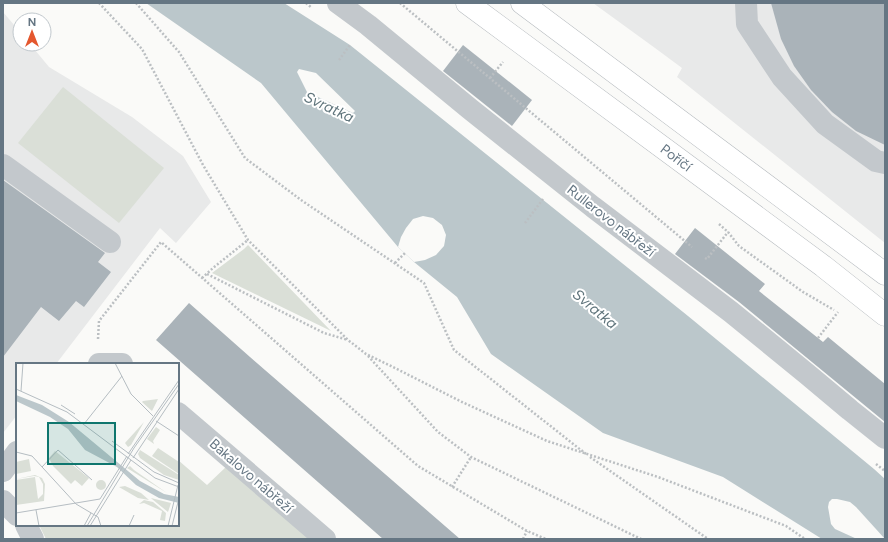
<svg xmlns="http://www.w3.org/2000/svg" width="888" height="542" font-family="Figtree,sans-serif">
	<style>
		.built { fill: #e8e9e9 }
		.green { fill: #dadfd7 }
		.water { fill: #bbc7cb; fill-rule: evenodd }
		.pier { fill: #fafaf8 }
		.building { fill: #aab3b9 }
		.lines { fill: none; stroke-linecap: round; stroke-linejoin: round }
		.major-casing { stroke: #b5babe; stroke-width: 23 }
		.path { stroke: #bbbfc2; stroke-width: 2.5; stroke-dasharray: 2 2; stroke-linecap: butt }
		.minor { stroke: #c3c8cc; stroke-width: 22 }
		.major { stroke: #fff; stroke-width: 22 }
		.labels { text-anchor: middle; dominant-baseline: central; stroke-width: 4; stroke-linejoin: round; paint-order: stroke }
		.street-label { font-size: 14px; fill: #657683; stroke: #fff }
		.water-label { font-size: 15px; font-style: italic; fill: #60757c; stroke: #fff }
		.inset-road { fill: none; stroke: #b5bdc2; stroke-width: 1 }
		.view { fill: #0f766e; fill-opacity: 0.15; stroke: #0f766e; stroke-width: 2 }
		.inset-edge { fill: none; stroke: #657683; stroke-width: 2 }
	</style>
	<rect width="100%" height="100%" fill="#fafaf8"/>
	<g class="built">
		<path d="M 593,3 L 885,3 L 885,243 L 677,77 L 682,68 L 655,48 Z"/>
		<path d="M 3,12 L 20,32 L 20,44 L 30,44 L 49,67 L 132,117 L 183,156 L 211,202 L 176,243 L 160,228 L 56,364 L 17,364 L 17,415 L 3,433 Z"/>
	</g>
	<g class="green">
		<path d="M 63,87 L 164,168 L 119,223 L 18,143 Z"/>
		<path d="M 248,245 L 331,331 L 212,273 L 244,249 Z"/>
		<path d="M 178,460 L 207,485 L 227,466 L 310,539 L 46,539 L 39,525 L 178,525 Z"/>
	</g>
	<path class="water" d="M 146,3 L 284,3 L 350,45 L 688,316 L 874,469 L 885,479 L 885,539 L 856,507 L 850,502 L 837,499 L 832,499 L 829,502 L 828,507 L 831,524 L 835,529 L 857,539 L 822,539 L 723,477 L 603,433 L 491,354 L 457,297 L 414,262 L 398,247 L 261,83 ZM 299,69 L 316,73 L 355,111 L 353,113 L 307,92 L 297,72 Z"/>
	<path class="pier" d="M 423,216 L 433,218 L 442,225 L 446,235 L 444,246 L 436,255 L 425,260 L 414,262 L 398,247 L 401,237 L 406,228 L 413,219 Z"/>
	<g class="building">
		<path d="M 771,3 L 885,3 L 885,145 L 856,131 L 832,112 L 811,90 L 794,66 L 781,39 Z"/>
		<path d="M 463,45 L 532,100 L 512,126 L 443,71 Z"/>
		<path d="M 3,180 L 105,253 L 98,262 L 111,272 L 84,307 L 76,301 L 59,321 L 41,307 L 3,357 Z"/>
		<path d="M 695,228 L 765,284 L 759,291 L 823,342 L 828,337 L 885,384 L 885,422 L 739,302 L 675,254 Z"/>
		<path d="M 189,303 L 250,357 L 460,539 L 383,539 L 156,340 Z"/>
	</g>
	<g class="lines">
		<defs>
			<g id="major">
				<path d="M 467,3 L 823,266 L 885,315"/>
				<path d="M 522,3 L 885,274"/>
			</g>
		</defs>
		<use href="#major" class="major-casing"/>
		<g class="path">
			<path d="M 99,3 L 142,49 L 203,165 L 248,240 L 348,340 L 366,354 L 391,366 L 462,402 L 547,441 L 658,477 L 786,526 L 805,539"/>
			<path d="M 136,3 L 179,52 L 245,158 L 301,200 L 424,283 L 454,350 L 586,454"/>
			<path d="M 306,3 L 312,8"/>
			<path d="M 400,3 L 692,247"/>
			<path d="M 339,60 L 350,45"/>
			<path d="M 490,78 L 503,62"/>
			<path d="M 525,223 L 543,199"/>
			<path d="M 719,224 L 728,232 L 739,246 L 803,292 L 834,310"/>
			<path d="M 705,258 L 707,259 L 728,232"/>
			<path d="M 395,263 L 405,253"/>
			<path d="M 207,274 L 324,333 L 348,340"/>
			<path d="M 202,278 L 213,268 L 248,240"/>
			<path d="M 818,338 L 838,312"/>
			<path d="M 98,339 L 99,321 L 161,242 L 418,466 L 527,531 L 546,539"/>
			<path d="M 368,356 L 438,432 L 471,457 L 641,539"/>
			<path d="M 590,457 L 708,539"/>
			<path d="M 876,464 L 885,471"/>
			<path d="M 452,487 L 471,457"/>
			<path d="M 523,539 L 527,531"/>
		</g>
		<g class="minor">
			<path d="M 338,3 L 368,25 L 470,109 L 593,207 L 731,312 L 807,374 L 850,410 L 885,438"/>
			<path d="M 746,3 L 747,24 L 782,77 L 825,124 L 876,161 L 885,163"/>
			<path d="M 3,165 L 110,242"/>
			<path d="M 99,364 L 122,364"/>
			<path d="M 178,413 L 325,539"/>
			<path d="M 3,471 L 17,452"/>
			<path d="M 3,501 L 17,515"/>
			<path d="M 26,525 L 33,539"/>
		</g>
		<use href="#major" class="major"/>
	</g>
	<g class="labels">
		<g class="street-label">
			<text transform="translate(676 158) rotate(37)">Poříčí</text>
			<text transform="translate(611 221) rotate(38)">Rullerovo nábřeží</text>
			<text transform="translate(251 476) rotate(41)">Bakalovo nábřeží</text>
		</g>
		<g class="water-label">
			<text transform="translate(329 107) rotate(25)">Svratka</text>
			<text transform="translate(595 309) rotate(40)">Svratka</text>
		</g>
	</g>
	<g transform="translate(16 363)">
		<rect width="163" height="163" fill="#fafaf8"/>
		<path d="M 142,36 L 136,48 L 126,39 L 127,38 ZM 128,59 L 115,82 L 112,84 L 109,80 ZM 140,64 L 144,67 L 137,78 L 138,81 L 131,76 ZM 142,85 L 163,99 L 163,111 L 136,93 ZM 124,87 L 163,112 L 163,117 L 148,112 L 124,95 L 122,91 ZM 39,88 L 73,115 L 66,123 L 59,117 L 55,121 L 37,103 L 33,95 ZM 13,96 L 15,108 L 0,111 L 0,99 ZM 114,103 L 118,107 L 151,130 L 111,105 ZM 19,112 L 26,115 L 29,121 L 28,138 L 0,142 L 0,117 L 19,114 L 22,136 L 27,131 L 27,121 L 23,114 L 18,113 L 0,116 ZM80 122a5 5 0 1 1 10 0a5 5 0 1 1-10 0ZM 109,123 L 125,130 L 133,137 L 122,135 L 103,124 ZM 135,135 L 155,140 L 152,149 L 136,136 ZM 128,137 L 137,139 L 150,150 L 149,158 L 144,157 L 146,148 L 128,140 L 123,141 Z" fill="#dadfd7"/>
		<path d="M 0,32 L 26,42 L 53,59 L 124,118 L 148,131 L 163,134 L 163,140 L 143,135 L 120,122 L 101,104 L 69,87 L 52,66 L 34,54 L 0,38 Z" fill="#bbc7cb"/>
		<path class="inset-road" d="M 99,0 L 115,31 L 137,53M 0,26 L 51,49 L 139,115 L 163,124M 5,28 L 7,0M 45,42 L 59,51M 140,58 L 163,73M 68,61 L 106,13M 96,78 L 138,109 L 163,120M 0,89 L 16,93 L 60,141 L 82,154 L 85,163M 112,91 L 163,17M 117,95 L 163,26M 26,104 L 42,87 L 76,117M 20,147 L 23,163M 0,150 L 84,136 L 111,93M 68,163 L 75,150M 71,163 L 118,85 L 163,21M 74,163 L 115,97M 113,163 L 118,152M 152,163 L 162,122M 156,163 L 163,135"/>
		<path class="view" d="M 32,60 L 99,60 L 99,101 L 32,101 Z"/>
		<rect width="163" height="163" class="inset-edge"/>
	</g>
	<rect width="888" height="542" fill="none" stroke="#657683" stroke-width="8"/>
	<g transform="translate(32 32)"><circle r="19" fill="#ffffff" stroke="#c1c8cd"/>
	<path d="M0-3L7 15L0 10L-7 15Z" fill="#e4572e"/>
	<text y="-6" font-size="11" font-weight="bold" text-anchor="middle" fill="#657683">N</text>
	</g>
</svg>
